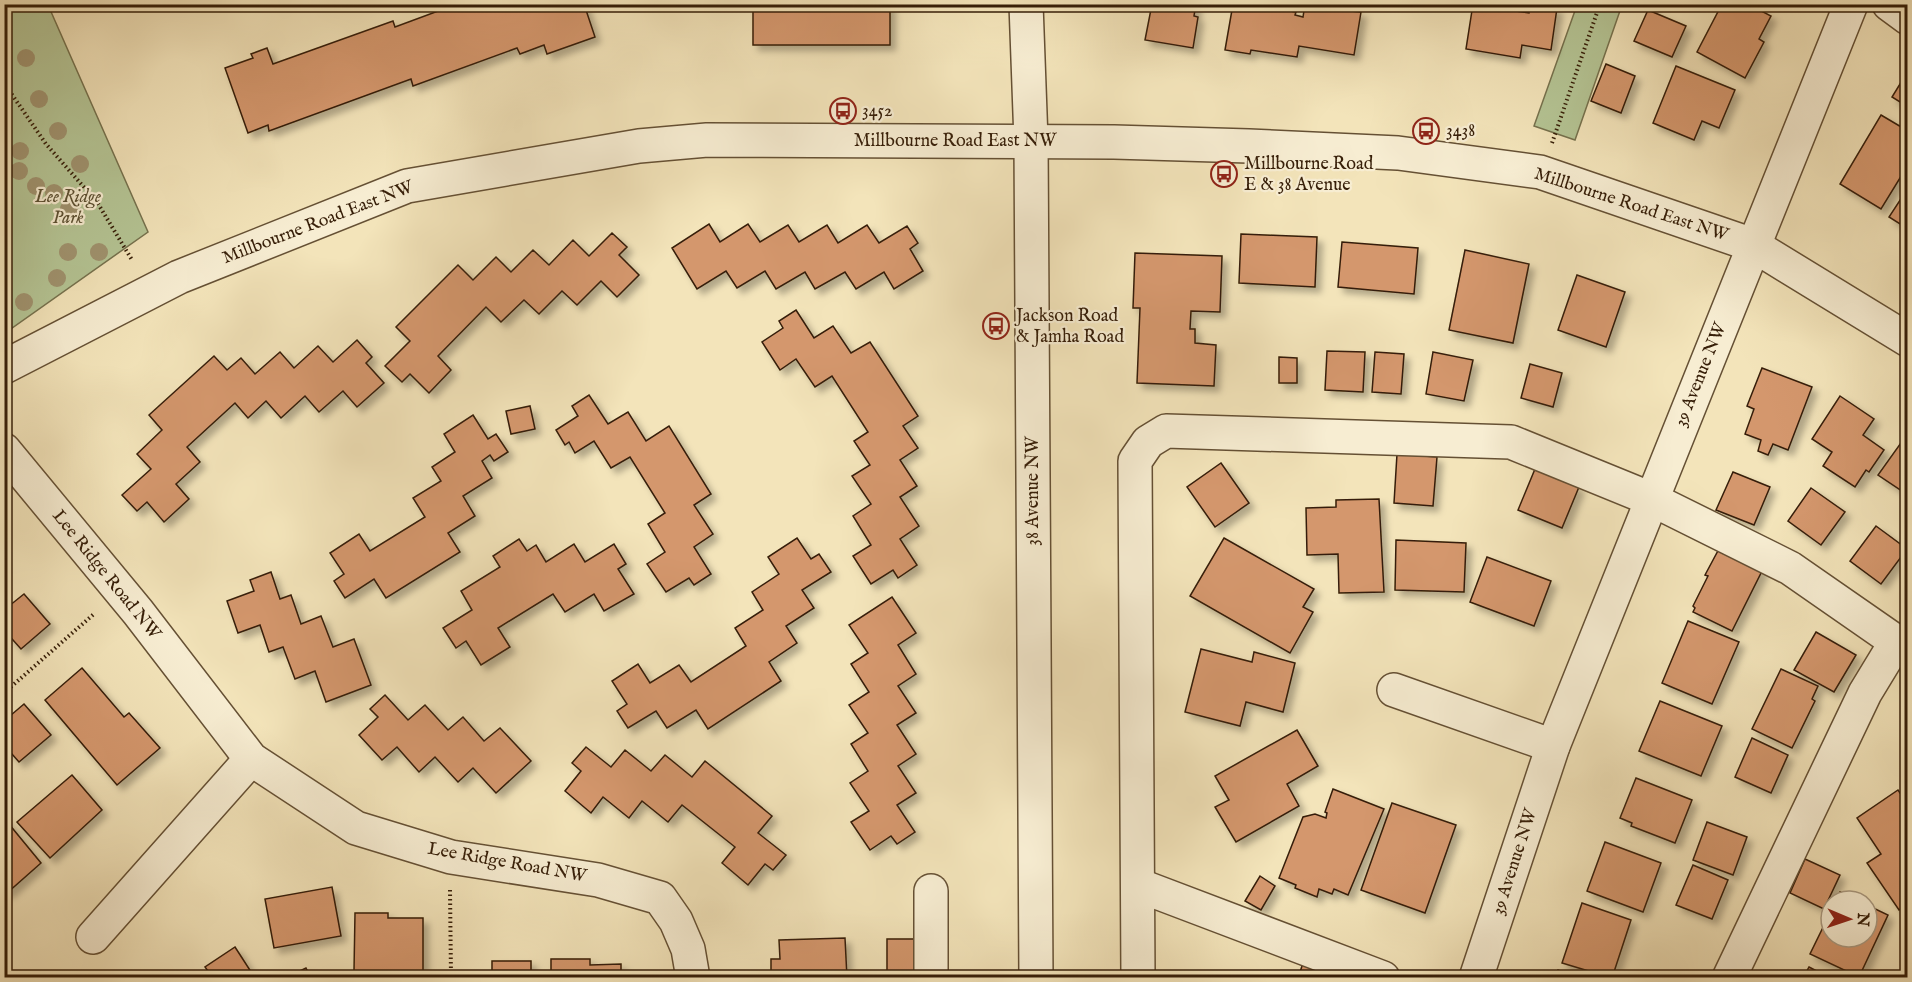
<svg xmlns="http://www.w3.org/2000/svg" width="1912" height="982" font-family="'IM FELL English',serif">
	<style>
		.green { fill: #b5c595; stroke: #76724e; stroke-width: 1.5 }
		.building { fill: #d4976d; stroke: #361e08; stroke-width: 1.5; filter: url(#shadow) }
		.lines { fill: none; stroke-linecap: round; stroke-linejoin: round }
		.minor-casing { stroke: #655034; stroke-width: 36 }
		.path { stroke: #361e08; stroke-width: 4; stroke-dasharray: 1.5 3; stroke-linecap: butt }
		.minor { stroke: #f7edd2; stroke-width: 33 }
		.tree { fill: #a0936f }
		.labels { text-anchor: middle; dominant-baseline: central; stroke-width: 4.5; stroke-linejoin: round; paint-order: stroke }
		.poi-label { font-size: 18px; fill: #361e08; stroke: #f7edd2; text-anchor: start }
		.street-label { font-size: 18px; fill: #361e08; stroke: #f7edd2 }
		.park-label { font-size: 18px; font-style: italic; fill: #5c5032; stroke: #f7edd2 }
	</style>
	<defs>
		<filter id="shadow"><feDropShadow dx="5.5" dy="5.5" stdDeviation="3" flood-color="#0004"/></filter>
	</defs>
	<rect width="100%" height="100%" fill="#f3e4ba"/>
	<filter id="stains"><feTurbulence type="fractalNoise" baseFrequency=".00333" numOctaves="4"/><feColorMatrix values="0 0 0 0 .2 0 0 0 0 .09 0 0 0 0 .02 0 0 0 .5 -.17"/></filter>
	<radialGradient id="worn" r=".72"><stop offset=".6" stop-color="#630" stop-opacity="0"/><stop offset="1" stop-color="#630" stop-opacity=".3"/></radialGradient>
	<g class="green">
		<path d="M 5,4 L 48,5 L 148,232 L 5,333 Z"/>
		<path d="M 1577,5 L 1622,5 L 1575,140 L 1534,126 Z"/>
	</g>
	<g class="building">
		<path d="M 457,4 L 584,4 L 595,37 L 547,54 L 544,45 L 520,54 L 517,48 L 413,86 L 411,79 L 269,131 L 268,125 L 248,133 L 225,68 L 253,58 L 251,54 L 267,48 L 273,64 L 393,21 L 395,27 Z"/>
		<rect x="753" y="4" width="137" height="41"/>
		<path d="M 1152,4 L 1196,4 L 1194,16 L 1198,17 L 1193,48 L 1145,40 Z"/>
		<path d="M 1233,4 L 1279,6 L 1278,9 L 1296,12 L 1295,15 L 1303,17 L 1305,4 L 1352,7 L 1351,11 L 1361,12 L 1354,55 L 1299,46 L 1297,57 L 1251,50 L 1250,54 L 1225,50 Z"/>
		<path d="M 1473,4 L 1484,5 L 1483,9 L 1486,9 L 1487,7 L 1529,13 L 1530,4 L 1557,8 L 1551,50 L 1522,45 L 1520,58 L 1466,49 Z"/>
		<path d="M 1722,4 L 1748,4 L 1771,16 L 1759,39 L 1764,42 L 1745,78 L 1697,52 Z"/>
		<path d="M 1648,10 L 1686,26 L 1672,57 L 1634,41 Z"/>
		<path d="M 1606,64 L 1635,76 L 1621,113 L 1591,101 Z"/>
		<path d="M 1676,66 L 1735,90 L 1719,128 L 1702,121 L 1694,140 L 1653,123 Z"/>
		<path d="M 1908,71 L 1908,107 L 1892,97 Z"/>
		<path d="M 1881,115 L 1908,131 L 1908,165 L 1881,209 L 1840,184 Z"/>
		<path d="M 1908,188 L 1908,229 L 1889,217 Z"/>
		<path d="M 709,224 L 720,242 L 748,224 L 760,242 L 788,225 L 799,242 L 827,225 L 838,243 L 867,225 L 879,243 L 907,226 L 918,243 L 910,249 L 923,271 L 894,289 L 884,272 L 856,289 L 845,272 L 815,289 L 805,272 L 776,289 L 765,271 L 737,288 L 726,271 L 697,289 L 672,248 Z"/>
		<path d="M 612,233 L 627,247 L 619,255 L 639,275 L 617,297 L 601,281 L 577,305 L 562,291 L 539,314 L 524,300 L 501,322 L 486,307 L 438,356 L 451,370 L 429,393 L 410,374 L 402,382 L 385,366 L 410,341 L 396,327 L 458,265 L 473,280 L 496,257 L 511,272 L 533,250 L 549,265 L 573,240 L 589,256 Z"/>
		<path d="M 1241,234 L 1317,237 L 1315,287 L 1239,283 Z"/>
		<path d="M 1342,242 L 1418,248 L 1414,294 L 1338,287 Z"/>
		<path d="M 1465,250 L 1529,264 L 1513,343 L 1449,330 Z"/>
		<path d="M 1135,253 L 1222,256 L 1220,312 L 1191,311 L 1190,329 L 1195,329 L 1195,343 L 1216,345 L 1214,386 L 1137,383 L 1140,308 L 1133,308 Z"/>
		<path d="M 1577,275 L 1625,292 L 1606,347 L 1558,330 Z"/>
		<path d="M 796,310 L 814,338 L 833,326 L 851,353 L 870,342 L 918,416 L 903,426 L 918,448 L 900,460 L 917,486 L 900,497 L 919,526 L 900,539 L 917,565 L 898,578 L 893,570 L 871,584 L 853,556 L 871,545 L 853,516 L 871,504 L 852,476 L 870,465 L 854,441 L 868,432 L 832,376 L 815,387 L 796,359 L 780,370 L 762,342 L 783,328 L 779,321 Z"/>
		<path d="M 357,340 L 372,357 L 366,363 L 384,383 L 357,407 L 343,391 L 319,412 L 305,396 L 281,418 L 266,401 L 248,418 L 235,403 L 187,447 L 200,462 L 176,484 L 189,499 L 164,522 L 147,502 L 137,511 L 122,495 L 151,469 L 137,454 L 162,430 L 149,415 L 214,356 L 227,370 L 241,358 L 255,374 L 280,352 L 294,368 L 318,346 L 333,362 Z"/>
		<path d="M 1327,351 L 1365,352 L 1363,392 L 1325,390 Z"/>
		<path d="M 1375,352 L 1404,354 L 1401,394 L 1372,392 Z"/>
		<path d="M 1433,352 L 1473,360 L 1464,401 L 1426,394 Z"/>
		<path d="M 1279,357 L 1297,358 L 1297,383 L 1279,383 Z"/>
		<path d="M 1530,364 L 1562,373 L 1553,407 L 1521,398 Z"/>
		<path d="M 1762,368 L 1812,387 L 1788,450 L 1773,444 L 1768,455 L 1758,451 L 1761,440 L 1745,434 L 1754,409 L 1747,406 Z"/>
		<path d="M 589,395 L 608,424 L 628,412 L 646,441 L 669,426 L 711,494 L 694,505 L 713,534 L 694,547 L 711,574 L 694,585 L 689,578 L 666,592 L 647,564 L 665,552 L 648,524 L 665,513 L 630,457 L 611,468 L 594,441 L 575,453 L 569,442 L 565,445 L 556,430 L 578,416 L 572,406 Z"/>
		<path d="M 1840,396 L 1874,419 L 1863,435 L 1884,450 L 1869,472 L 1866,470 L 1855,487 L 1823,466 L 1832,452 L 1812,439 Z"/>
		<path d="M 530,406 L 535,429 L 511,434 L 506,411 Z"/>
		<path d="M 473,415 L 488,439 L 496,434 L 508,452 L 494,461 L 490,455 L 482,461 L 492,478 L 463,496 L 475,516 L 448,533 L 460,552 L 386,598 L 374,579 L 345,598 L 334,581 L 344,574 L 330,553 L 359,534 L 370,551 L 425,517 L 413,498 L 441,481 L 432,467 L 455,452 L 444,434 Z"/>
		<path d="M 1903,440 L 1908,444 L 1908,495 L 1878,475 Z"/>
		<path d="M 1397,454 L 1437,457 L 1433,506 L 1394,503 Z"/>
		<path d="M 1221,463 L 1249,503 L 1215,527 L 1187,487 Z"/>
		<path d="M 1535,469 L 1579,487 L 1562,528 L 1518,510 Z"/>
		<path d="M 1733,472 L 1770,487 L 1754,525 L 1716,510 Z"/>
		<path d="M 1811,488 L 1845,512 L 1821,545 L 1788,521 Z"/>
		<path d="M 1379,499 L 1384,592 L 1339,593 L 1338,554 L 1307,555 L 1306,508 L 1336,507 L 1336,500 Z"/>
		<path d="M 1876,526 L 1907,549 L 1881,584 L 1850,561 Z"/>
		<path d="M 797,538 L 811,559 L 819,554 L 831,572 L 802,590 L 814,608 L 786,626 L 797,643 L 769,662 L 781,681 L 708,729 L 696,710 L 667,728 L 656,711 L 628,728 L 617,711 L 627,704 L 612,681 L 638,664 L 650,683 L 679,665 L 691,682 L 746,646 L 735,628 L 763,610 L 752,592 L 779,574 L 768,557 Z"/>
		<path d="M 1224,538 L 1314,589 L 1303,607 L 1313,612 L 1290,653 L 1190,596 Z"/>
		<path d="M 519,539 L 527,551 L 536,545 L 546,562 L 574,544 L 585,562 L 614,544 L 626,564 L 618,569 L 634,594 L 604,611 L 594,594 L 565,612 L 553,594 L 498,628 L 510,647 L 481,665 L 466,641 L 456,648 L 443,628 L 472,610 L 461,591 L 500,567 L 493,556 Z"/>
		<path d="M 1396,540 L 1466,543 L 1464,592 L 1395,590 Z"/>
		<path d="M 1720,547 L 1763,569 L 1732,631 L 1693,612 L 1695,608 L 1693,606 L 1708,576 L 1705,575 Z"/>
		<path d="M 1487,557 L 1551,581 L 1534,626 L 1470,602 Z"/>
		<path d="M 271,572 L 280,599 L 291,595 L 301,624 L 321,616 L 333,647 L 354,639 L 371,685 L 326,702 L 315,671 L 295,679 L 283,647 L 269,652 L 260,625 L 238,633 L 227,601 L 254,591 L 250,580 Z"/>
		<path d="M 24,594 L 50,624 L 21,649 L 4,630 L 4,610 Z"/>
		<path d="M 892,597 L 916,633 L 898,645 L 916,674 L 898,686 L 916,713 L 897,725 L 916,754 L 898,766 L 916,793 L 897,805 L 915,832 L 897,844 L 891,836 L 870,850 L 851,822 L 869,811 L 850,783 L 868,771 L 851,744 L 868,733 L 849,705 L 869,692 L 851,664 L 868,653 L 849,625 Z"/>
		<path d="M 1688,621 L 1739,642 L 1712,704 L 1662,683 Z"/>
		<path d="M 1816,632 L 1856,655 L 1834,692 L 1794,670 Z"/>
		<path d="M 1201,649 L 1252,662 L 1254,652 L 1295,663 L 1283,712 L 1246,702 L 1240,726 L 1185,712 Z"/>
		<path d="M 82,668 L 124,717 L 129,713 L 160,748 L 117,785 L 45,700 Z"/>
		<path d="M 1781,669 L 1818,686 L 1812,699 L 1815,701 L 1792,748 L 1752,729 Z"/>
		<path d="M 385,695 L 408,720 L 425,705 L 448,730 L 463,717 L 484,741 L 500,728 L 531,761 L 496,793 L 473,768 L 458,782 L 435,757 L 419,772 L 397,747 L 382,760 L 359,735 L 378,717 L 370,709 Z"/>
		<path d="M 1660,701 L 1722,726 L 1701,776 L 1639,751 Z"/>
		<path d="M 24,704 L 51,735 L 19,762 L 4,745 L 4,721 Z"/>
		<path d="M 1297,730 L 1318,766 L 1287,784 L 1299,806 L 1236,842 L 1215,807 L 1229,800 L 1215,776 Z"/>
		<path d="M 1752,738 L 1788,755 L 1771,793 L 1735,777 Z"/>
		<path d="M 586,747 L 611,767 L 625,750 L 651,771 L 665,755 L 692,777 L 705,761 L 772,816 L 758,833 L 786,855 L 773,870 L 765,864 L 748,885 L 722,863 L 735,847 L 682,805 L 668,822 L 642,801 L 629,818 L 603,797 L 591,813 L 565,791 L 581,771 L 572,763 Z"/>
		<path d="M 72,775 L 102,810 L 50,858 L 17,822 Z"/>
		<path d="M 1636,778 L 1692,800 L 1675,843 L 1631,826 L 1632,823 L 1620,818 Z"/>
		<path d="M 1908,788 L 1908,904 L 1899,910 L 1867,863 L 1881,854 L 1857,818 L 1898,790 L 1900,793 Z"/>
		<path d="M 1333,789 L 1384,809 L 1348,895 L 1334,889 L 1332,894 L 1319,889 L 1317,897 L 1295,888 L 1296,885 L 1279,878 L 1303,817 L 1315,814 L 1326,818 L 1327,813 L 1325,812 Z"/>
		<path d="M 1392,803 L 1456,825 L 1425,913 L 1361,890 Z"/>
		<path d="M 4,818 L 41,863 L 7,893 L 4,891 Z"/>
		<path d="M 1707,822 L 1747,837 L 1733,875 L 1693,860 Z"/>
		<path d="M 1605,842 L 1661,863 L 1643,912 L 1587,891 Z"/>
		<path d="M 1805,859 L 1840,875 L 1824,909 L 1790,893 Z"/>
		<path d="M 1693,865 L 1728,880 L 1712,919 L 1676,905 Z"/>
		<path d="M 1260,876 L 1275,886 L 1261,910 L 1245,901 Z"/>
		<path d="M 332,887 L 341,936 L 274,948 L 265,899 Z"/>
		<path d="M 1840,892 L 1859,901 L 1836,901 Z"/>
		<path d="M 1582,903 L 1631,920 L 1612,978 L 1562,963 Z"/>
		<path d="M 1867,905 L 1888,915 L 1859,977 L 1810,954 L 1831,911 L 1831,937 L 1867,937 Z"/>
		<path d="M 355,913 L 388,913 L 388,918 L 423,918 L 423,971 L 354,971 Z"/>
		<path d="M 845,938 L 847,978 L 771,978 L 771,959 L 780,959 L 779,940 Z"/>
		<rect x="887" y="939" width="39" height="39"/>
		<path d="M 235,947 L 255,978 L 198,978 L 208,971 L 205,967 Z"/>
		<path d="M 551,959 L 590,959 L 590,965 L 621,964 L 621,978 L 551,978 Z"/>
		<rect x="492" y="961" width="39" height="17"/>
		<path d="M 1303,963 L 1343,978 L 1298,978 Z"/>
		<path d="M 1809,967 L 1830,978 L 1803,978 Z"/>
		<path d="M 306,968 L 311,978 L 285,978 Z"/>
		<path d="M 1558,970 L 1580,978 L 1555,978 Z"/>
	</g>
	<g class="lines">
		<defs>
			<g id="minor">
				<path d="M 1026,4 L 1031,141 L 1036,978"/>
				<path d="M 1889,4 L 1908,18"/>
				<path d="M 4,367 L 179,277 L 407,186 L 639,146 L 707,140 L 1114,142 L 1249,146 L 1398,153 L 1540,172 L 1753,245 L 1908,340"/>
				<path d="M 4,450 L 138,612 L 251,759 L 356,828 L 451,857 L 598,880 L 660,898 L 676,921 L 688,949 L 693,978"/>
				<path d="M 1394,690 L 1553,746"/>
				<path d="M 1138,885 L 1383,978"/>
				<path d="M 93,937 L 251,759"/>
				<path d="M 931,978 L 931,891"/>
				<path d="M 1138,978 L 1135,461 L 1148,442 L 1166,431 L 1511,442 L 1651,499 L 1790,568 L 1908,650"/>
				<path d="M 1476,978 L 1553,746 L 1851,4"/>
				<path d="M 1729,978 L 1865,693 L 1896,642"/>
			</g>
		</defs>
		<use href="#minor" class="minor-casing"/>
		<g class="path">
			<path d="M 4,83 L 46,144 L 97,202 L 132,260"/>
			<path d="M 1552,143 L 1600,4"/>
			<path d="M 4,693 L 95,613"/>
			<path d="M 450,890 L 451,978"/>
		</g>
		<use href="#minor" class="minor"/>
	</g>
	<g class="tree">
		<circle cx="26" cy="58" r="9"/>
		<circle cx="39" cy="99" r="9"/>
		<circle cx="58" cy="131" r="9"/>
		<circle cx="20" cy="151" r="9"/>
		<circle cx="80" cy="164" r="9"/>
		<circle cx="19" cy="171" r="9"/>
		<circle cx="36" cy="186" r="9"/>
		<circle cx="54" cy="193" r="9"/>
		<circle cx="69" cy="209" r="9"/>
		<circle cx="68" cy="252" r="9"/>
		<circle cx="99" cy="252" r="9"/>
		<circle cx="57" cy="278" r="9"/>
		<circle cx="24" cy="302" r="9"/>
	</g>
	<defs>
		<symbol id="bus-ring" viewBox="-11 -11 22 22"><circle r="9.5" fill="#f7edd2" stroke="#8f2418" stroke-width="1.5"/><path d="M-5-6H5V4H4V6H2V4H-2V6H-4V4H-5ZM-3.5-4V0h7V-4ZM-3.5 1.2v1.5H-2V1.2ZM2 1.2v1.5H3.5V1.2Z" fill="#8f2418"/></symbol>
	</defs>
	<g fill-rule="evenodd">
		<use href="#bus-ring" x="828" y="96" width="30" height="30"/>
		<use href="#bus-ring" x="1411" y="116" width="30" height="30"/>
		<use href="#bus-ring" x="1209" y="159" width="30" height="30"/>
		<use href="#bus-ring" x="981" y="311" width="30" height="30"/>
	</g>
	<g class="labels">
		<g class="poi-label">
			<text x="862" y="111">3452</text>
			<text x="1446" y="131">3438</text>
			<text x="1244" y="164">Millbourne Road<tspan x="1244" dy="21">E &amp; 38 Avenue</tspan></text>
			<text x="1016" y="316">Jackson Road<tspan x="1016" dy="21">&amp; Jamha Road</tspan></text>
		</g>
		<g class="street-label">
			<text x="955" y="141">Millbourne Road East NW</text>
			<text transform="translate(1631 205) rotate(18)">Millbourne Road East NW</text>
			<text transform="translate(318 223) rotate(-21)">Millbourne Road East NW</text>
			<text transform="translate(1701 375) rotate(-68)">39 Avenue NW</text>
			<text transform="translate(1033 491) rotate(-90)">38 Avenue NW</text>
			<text transform="translate(106 575) rotate(51)">Lee Ridge Road NW</text>
			<text transform="translate(1515 862) rotate(-72)">39 Avenue NW</text>
			<text transform="translate(507 863) rotate(10)">Lee Ridge Road NW</text>
		</g>
		<g class="park-label">
			<text x="68" y="197">Lee Ridge<tspan x="68" dy="21">Park</tspan></text>
		</g>
	</g>
	<rect width="1912" height="982" fill="none" stroke="#f3e4ba" stroke-width="24"/>
	<rect x="6" y="6" width="1900" height="970" fill="none" stroke="#361e08" stroke-width="3"/>
	<rect x="12" y="12" width="1888" height="958" fill="none" stroke="#361e08" stroke-width="1.5"/>
	<g transform="translate(1849 919) rotate(92)"><circle r="28" fill="#f7edd2" stroke="#aa9a81" stroke-width="1.5"/>
	<path d="M0-4.5L10 22L0 15L-10 22Z" fill="#8f2418"/>
	<text y="-9" font-size="16" font-weight="bold" text-anchor="middle" fill="#361e08">N</text>
	</g>
	<rect width="100%" height="100%" filter="url(#stains)"/>
	<rect width="100%" height="100%" fill="url(#worn)"/>
</svg>
